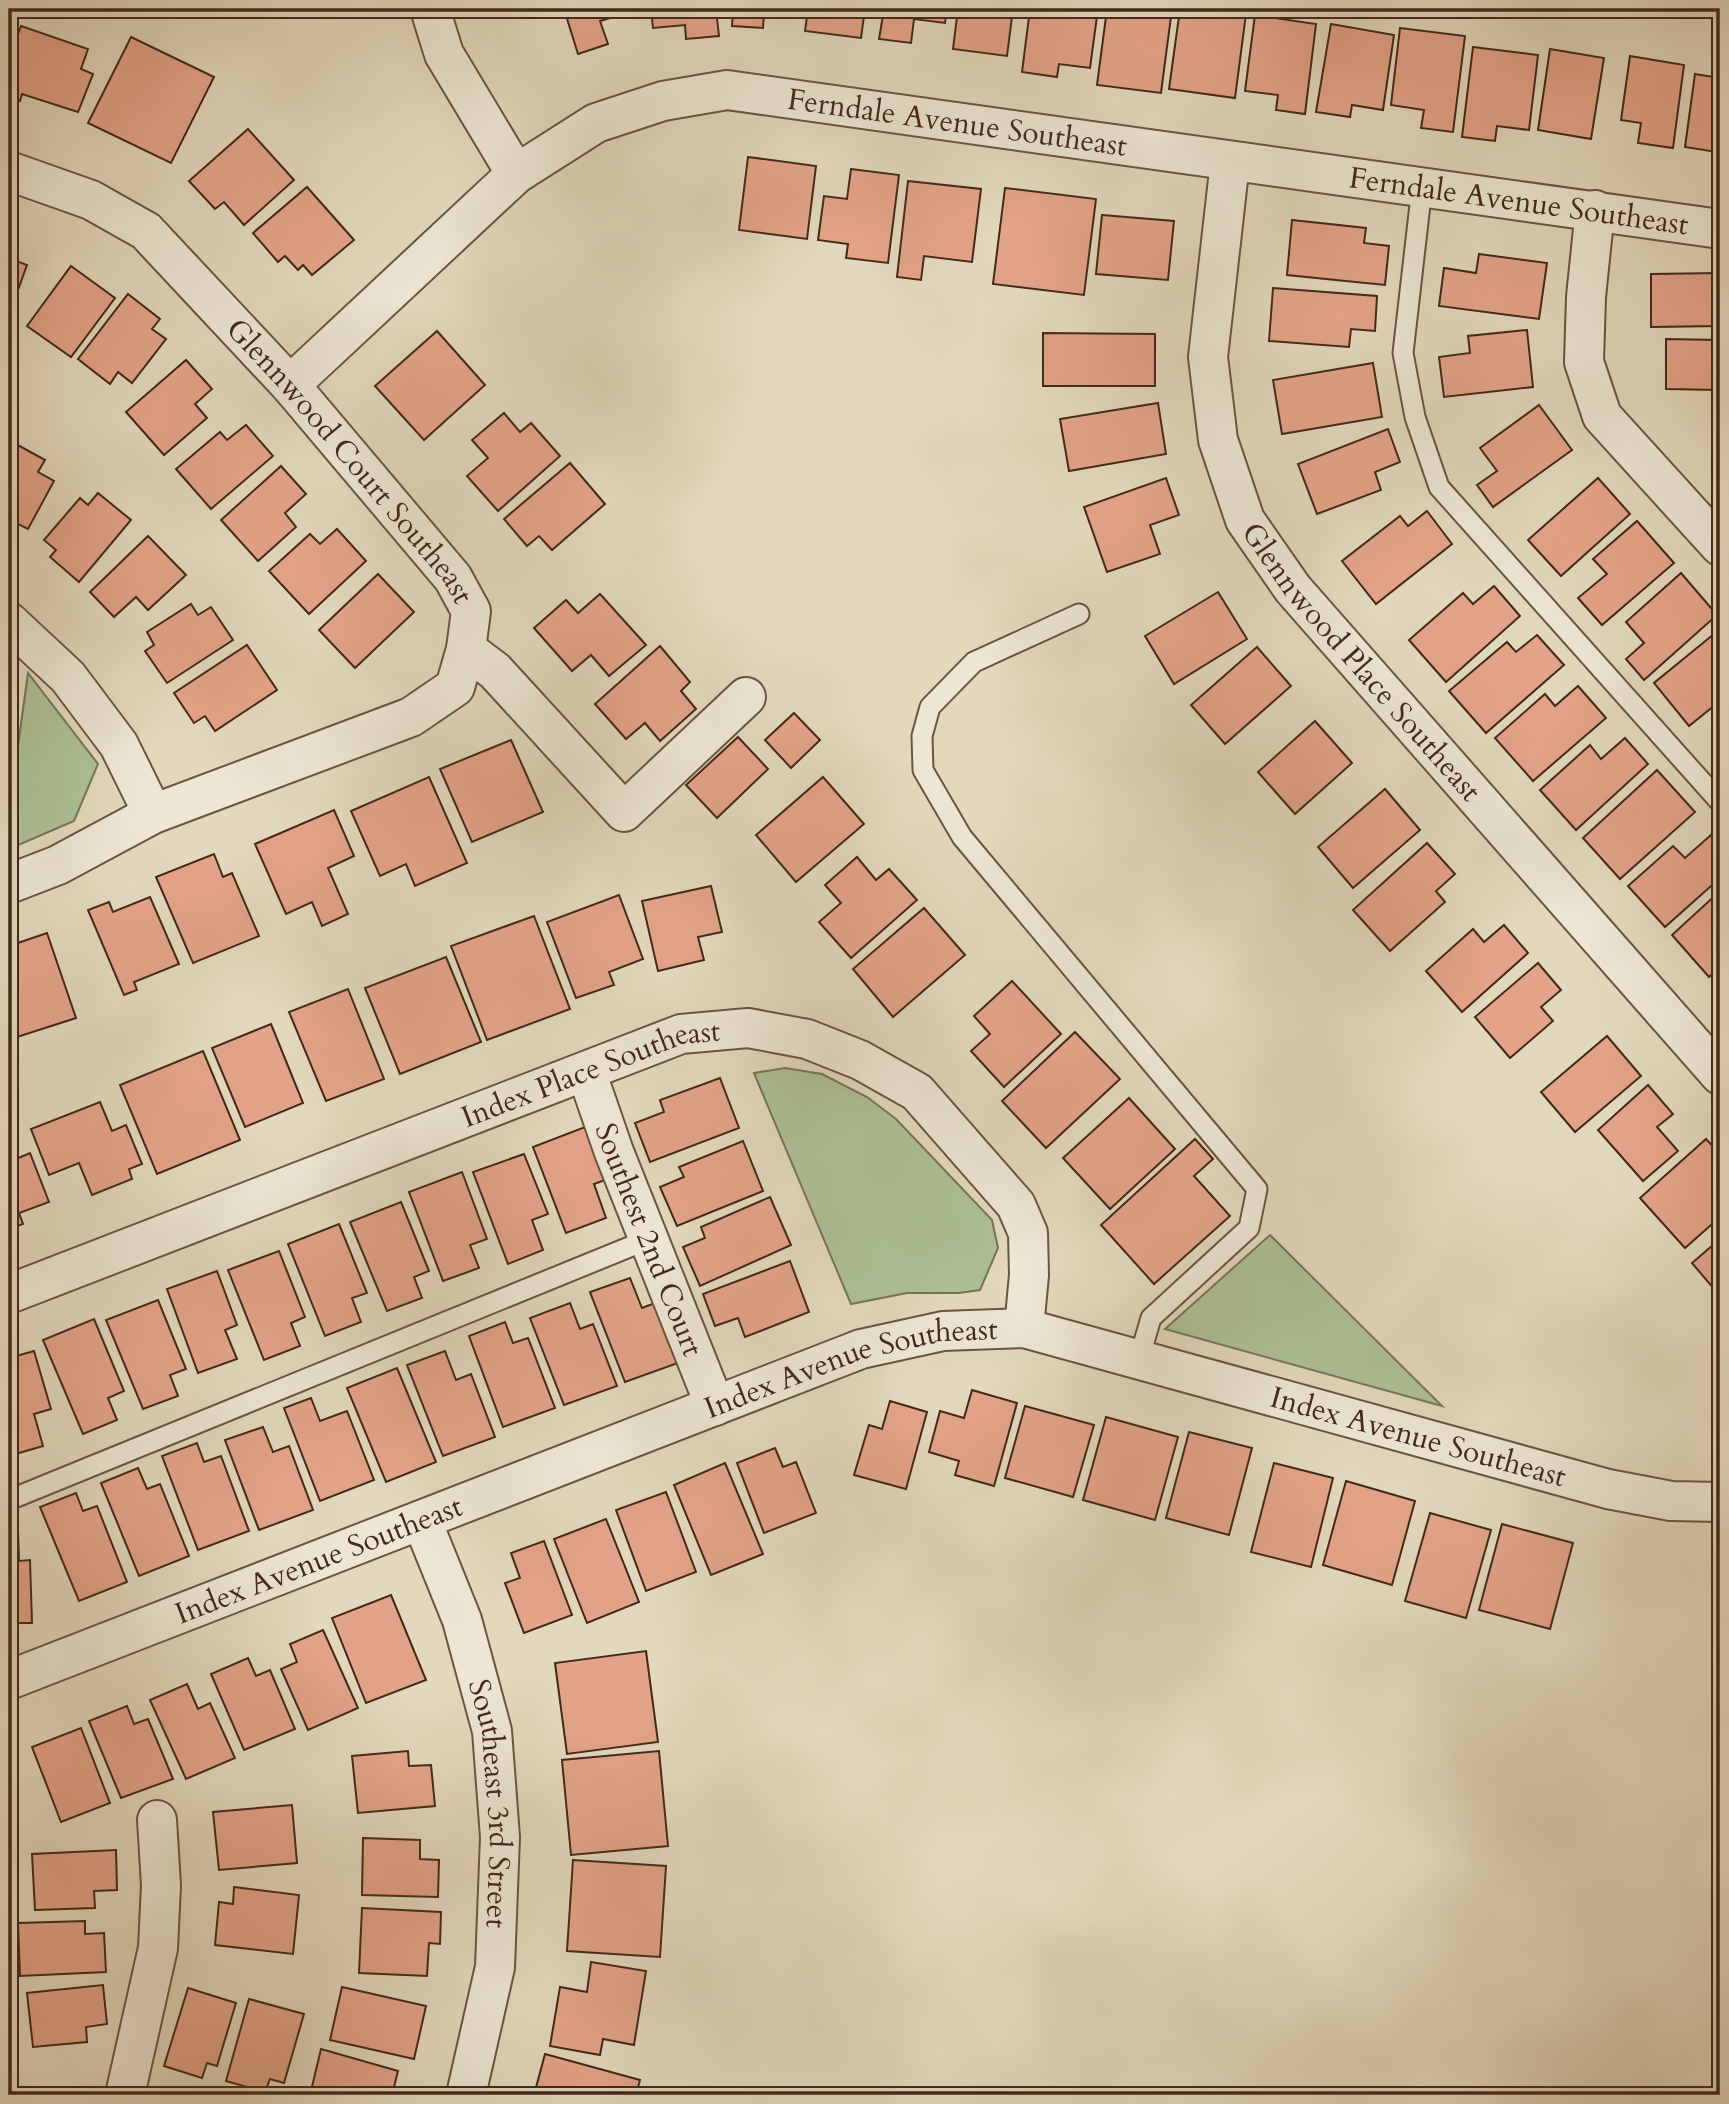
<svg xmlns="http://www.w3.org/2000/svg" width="1729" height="2104" font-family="Cardo,serif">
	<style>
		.green { fill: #adc096; stroke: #787458; stroke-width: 2 }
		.building { fill: #e3a388; stroke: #44281b; stroke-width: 2 }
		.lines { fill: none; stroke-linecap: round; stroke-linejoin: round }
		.service-casing { stroke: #6c5443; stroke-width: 23 }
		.minor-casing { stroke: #6c5443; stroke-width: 42 }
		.service { stroke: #ece6d3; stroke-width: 19 }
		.minor { stroke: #ece6d3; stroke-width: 38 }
		.labels { text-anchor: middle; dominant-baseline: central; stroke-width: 5; stroke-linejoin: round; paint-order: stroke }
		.street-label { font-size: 30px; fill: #44281b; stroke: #ece6d3 }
	</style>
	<rect width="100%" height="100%" fill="#e2d8bc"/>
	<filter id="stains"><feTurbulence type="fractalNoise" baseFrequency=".00286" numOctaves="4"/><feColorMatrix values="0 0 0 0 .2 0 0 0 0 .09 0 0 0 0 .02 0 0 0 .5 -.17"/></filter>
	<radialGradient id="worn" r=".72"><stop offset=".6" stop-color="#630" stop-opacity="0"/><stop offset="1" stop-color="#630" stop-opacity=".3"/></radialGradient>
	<g class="green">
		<path d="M 28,673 L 98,764 L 74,821 L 9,849 L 9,811 Z"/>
		<path d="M 785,1068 L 822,1074 L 867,1097 L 896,1119 L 992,1220 L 998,1248 L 980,1290 L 959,1293 L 907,1293 L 851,1304 L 754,1073 Z"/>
		<path d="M 1270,1235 L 1442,1406 L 1165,1329 Z"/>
	</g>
	<g class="building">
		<path d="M 564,9 L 629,9 L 630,12 L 600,21 L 608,44 L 578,54 Z"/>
		<path d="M 651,9 L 716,9 L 719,36 L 686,39 L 685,25 L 653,28 Z"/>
		<path d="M 733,9 L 794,9 L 793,15 L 764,13 L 763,28 L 732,26 Z"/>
		<path d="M 808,9 L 865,9 L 861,38 L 805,31 Z"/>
		<path d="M 884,9 L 947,9 L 945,23 L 914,19 L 911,43 L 879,39 Z"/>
		<path d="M 958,9 L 1013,9 L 1007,56 L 953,49 Z"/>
		<path d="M 1030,9 L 1098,9 L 1090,68 L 1059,64 L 1057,77 L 1022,72 Z"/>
		<path d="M 1107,9 L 1172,9 L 1161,93 L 1097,85 Z"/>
		<path d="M 1180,9 L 1246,14 L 1235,98 L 1169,89 Z"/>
		<path d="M 1255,15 L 1316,24 L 1305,114 L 1276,110 L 1278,95 L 1245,91 Z"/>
		<path d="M 1331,24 L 1394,35 L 1383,110 L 1352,105 L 1350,117 L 1316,112 Z"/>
		<path d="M 21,26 L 88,49 L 81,69 L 93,74 L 78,112 L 22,94 L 20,101 L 9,96 L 9,59 Z"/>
		<path d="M 1400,28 L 1465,36 L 1453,132 L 1421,128 L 1424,110 L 1391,105 Z"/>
		<path d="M 131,37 L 214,77 L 171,163 L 88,123 Z"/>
		<path d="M 1473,47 L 1538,55 L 1529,130 L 1497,126 L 1495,141 L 1462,137 Z"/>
		<path d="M 1550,49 L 1604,58 L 1591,139 L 1538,130 Z"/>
		<path d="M 1630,56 L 1684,65 L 1673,148 L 1638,143 L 1641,123 L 1621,120 Z"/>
		<path d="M 1695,74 L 1720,78 L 1720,167 L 1715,167 L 1717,152 L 1685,147 Z"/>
		<path d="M 248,129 L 294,180 L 244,225 L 224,202 L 215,209 L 189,181 Z"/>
		<path d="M 748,157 L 816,166 L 807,239 L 739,230 Z"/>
		<path d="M 851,169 L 899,175 L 888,263 L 846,258 L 848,244 L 818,240 L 824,196 L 847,199 Z"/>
		<path d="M 908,181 L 981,189 L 972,262 L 924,256 L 921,280 L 897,277 Z"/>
		<path d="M 307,187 L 354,240 L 312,275 L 303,265 L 298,270 L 285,256 L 278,262 L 253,233 Z"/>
		<path d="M 1005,188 L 1096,199 L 1084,295 L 993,284 Z"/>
		<path d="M 1102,215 L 1174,221 L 1168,280 L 1096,274 Z"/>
		<path d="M 1292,220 L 1366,228 L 1364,243 L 1389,246 L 1385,285 L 1287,275 Z"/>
		<path d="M 9,239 L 17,242 L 11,259 L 27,265 L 9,315 Z"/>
		<path d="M 1479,254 L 1547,263 L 1539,319 L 1439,306 L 1444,268 L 1476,273 Z"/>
		<path d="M 71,266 L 115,298 L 71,357 L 27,326 Z"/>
		<path d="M 1720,273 L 1720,326 L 1651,327 L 1651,274 Z"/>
		<path d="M 1273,288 L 1377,296 L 1375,331 L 1351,329 L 1349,347 L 1269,341 Z"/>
		<path d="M 128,294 L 160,319 L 152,329 L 166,339 L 132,383 L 118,372 L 110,384 L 78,359 Z"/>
		<path d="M 1527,330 L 1533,387 L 1444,397 L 1439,357 L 1470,353 L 1468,336 Z"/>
		<path d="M 437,331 L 485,385 L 424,440 L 375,386 Z"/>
		<path d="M 1043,333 L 1155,334 L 1155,386 L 1043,386 Z"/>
		<path d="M 1666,339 L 1720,340 L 1720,390 L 1666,389 Z"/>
		<path d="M 186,360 L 212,389 L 195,404 L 207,418 L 164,455 L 126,412 Z"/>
		<path d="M 1373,363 L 1382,417 L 1282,434 L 1273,380 Z"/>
		<path d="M 1158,403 L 1166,454 L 1069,471 L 1060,419 Z"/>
		<path d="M 1539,405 L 1572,450 L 1493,507 L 1477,485 L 1497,471 L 1480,448 Z"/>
		<path d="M 504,413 L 520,432 L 531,423 L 560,456 L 498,511 L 467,476 L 488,458 L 472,440 Z"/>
		<path d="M 246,425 L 273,456 L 211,509 L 176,469 L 220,432 L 227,440 Z"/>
		<path d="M 1388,429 L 1400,462 L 1375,472 L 1381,490 L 1317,514 L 1298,464 Z"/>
		<path d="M 14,443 L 45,460 L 38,472 L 54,481 L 28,529 L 16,523 L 10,533 L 9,452 Z"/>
		<path d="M 570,463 L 605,504 L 552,550 L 539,536 L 527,546 L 504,519 Z"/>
		<path d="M 281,466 L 306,494 L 285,513 L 296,527 L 258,561 L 221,520 Z"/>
		<path d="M 1166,478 L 1179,515 L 1150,525 L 1160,554 L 1107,572 L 1084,507 Z"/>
		<path d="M 1598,478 L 1630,514 L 1561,576 L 1528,540 Z"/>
		<path d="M 98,493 L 131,520 L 79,582 L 50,557 L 56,550 L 44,540 L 80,498 L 88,505 Z"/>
		<path d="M 1427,511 L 1452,544 L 1376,604 L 1342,561 L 1400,516 L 1408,526 Z"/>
		<path d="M 1637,521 L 1674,563 L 1602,625 L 1578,598 L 1607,574 L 1593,559 Z"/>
		<path d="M 337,529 L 366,561 L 309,614 L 269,571 L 310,534 L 320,544 Z"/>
		<path d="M 148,536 L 186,575 L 148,610 L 136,597 L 114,617 L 90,592 Z"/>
		<path d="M 1681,573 L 1717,615 L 1644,680 L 1626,659 L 1644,643 L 1626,622 Z"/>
		<path d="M 378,574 L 414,612 L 355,668 L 319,630 Z"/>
		<path d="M 1494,586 L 1520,616 L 1446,682 L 1409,640 L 1463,593 L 1473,604 Z"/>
		<path d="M 1218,592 L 1247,639 L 1174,684 L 1145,636 Z"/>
		<path d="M 600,594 L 646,645 L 609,676 L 591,655 L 572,671 L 534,628 L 566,600 L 578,613 Z"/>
		<path d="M 191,604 L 198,615 L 211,607 L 233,640 L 167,683 L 145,651 L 154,645 L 147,632 Z"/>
		<path d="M 1720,629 L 1720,701 L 1689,726 L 1654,683 Z"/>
		<path d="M 1537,635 L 1564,665 L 1486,733 L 1449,691 L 1507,642 L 1516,652 Z"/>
		<path d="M 247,645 L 277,690 L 215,731 L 205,716 L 194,723 L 174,693 Z"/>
		<path d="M 660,646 L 690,682 L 681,691 L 696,709 L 660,741 L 645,723 L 626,739 L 595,704 Z"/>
		<path d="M 1257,647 L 1291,686 L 1225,744 L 1191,705 Z"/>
		<path d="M 1578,686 L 1606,718 L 1533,781 L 1495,738 L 1545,694 L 1555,706 Z"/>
		<path d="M 794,713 L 820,740 L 791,768 L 765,740 Z"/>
		<path d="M 1315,721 L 1352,763 L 1295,814 L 1258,772 Z"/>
		<path d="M 738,737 L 768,769 L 717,818 L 686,785 Z"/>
		<path d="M 1625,738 L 1648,764 L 1576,830 L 1540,790 L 1590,745 L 1601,759 Z"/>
		<path d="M 511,740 L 543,812 L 472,842 L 440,769 Z"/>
		<path d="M 1657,770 L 1695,812 L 1620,879 L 1583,838 Z"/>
		<path d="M 429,777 L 467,863 L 415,886 L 406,864 L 380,876 L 351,811 Z"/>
		<path d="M 823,777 L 864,824 L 796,882 L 756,835 Z"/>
		<path d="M 1385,789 L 1420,830 L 1353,888 L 1318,847 Z"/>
		<path d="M 334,810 L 354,856 L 328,868 L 348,914 L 322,926 L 312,902 L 286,914 L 255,844 Z"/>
		<path d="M 1711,835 L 1720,846 L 1720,878 L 1665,927 L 1628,886 L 1673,846 L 1685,858 Z"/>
		<path d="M 1427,843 L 1455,874 L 1436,891 L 1445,902 L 1390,951 L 1353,910 Z"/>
		<path d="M 214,854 L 223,877 L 232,873 L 259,936 L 193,963 L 156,877 Z"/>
		<path d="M 857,857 L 876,880 L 889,869 L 917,900 L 851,958 L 819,922 L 841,903 L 825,885 Z"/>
		<path d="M 711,886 L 722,932 L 698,937 L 704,960 L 658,971 L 642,901 Z"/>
		<path d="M 1720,891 L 1720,967 L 1709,977 L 1672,935 Z"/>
		<path d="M 619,895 L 643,959 L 609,972 L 614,985 L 576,998 L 547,922 Z"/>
		<path d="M 150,897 L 179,964 L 134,982 L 137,990 L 124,995 L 88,910 L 109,902 L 113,912 Z"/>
		<path d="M 924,908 L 965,955 L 893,1017 L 853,969 Z"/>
		<path d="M 534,916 L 570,1009 L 487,1040 L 451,946 Z"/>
		<path d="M 1504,925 L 1528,953 L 1462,1012 L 1426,971 L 1473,929 L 1484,942 Z"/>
		<path d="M 47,933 L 76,1018 L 14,1038 L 9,1020 L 9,958 L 15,956 L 12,945 Z"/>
		<path d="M 446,957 L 481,1042 L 400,1074 L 365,988 Z"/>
		<path d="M 1538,963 L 1561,990 L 1541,1007 L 1553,1021 L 1510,1058 L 1475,1017 Z"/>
		<path d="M 1012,981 L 1061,1034 L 1004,1087 L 971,1051 L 990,1034 L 974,1016 Z"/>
		<path d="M 348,989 L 384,1079 L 326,1101 L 289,1012 Z"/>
		<path d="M 271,1024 L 303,1103 L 245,1127 L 212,1048 Z"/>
		<path d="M 1075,1032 L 1120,1079 L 1046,1148 L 1002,1101 Z"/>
		<path d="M 1607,1036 L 1641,1076 L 1575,1132 L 1541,1092 Z"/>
		<path d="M 203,1051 L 240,1140 L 157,1174 L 120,1085 Z"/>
		<path d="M 720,1078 L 739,1128 L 650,1162 L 635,1123 L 664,1112 L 660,1100 Z"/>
		<path d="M 1648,1085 L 1673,1114 L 1657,1127 L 1678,1151 L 1643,1181 L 1598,1130 Z"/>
		<path d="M 1129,1098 L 1175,1149 L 1110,1209 L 1063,1158 Z"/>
		<path d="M 100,1102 L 112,1131 L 126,1125 L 142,1164 L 129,1169 L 132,1179 L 92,1195 L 79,1163 L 49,1175 L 31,1129 Z"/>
		<path d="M 585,1127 L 605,1180 L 594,1184 L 606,1218 L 566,1233 L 533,1147 Z"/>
		<path d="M 1195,1139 L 1213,1159 L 1194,1176 L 1230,1216 L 1154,1284 L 1101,1225 Z"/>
		<path d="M 1706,1139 L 1720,1154 L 1720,1217 L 1685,1248 L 1640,1198 Z"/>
		<path d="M 743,1141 L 763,1191 L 677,1226 L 660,1187 L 684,1177 L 679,1167 Z"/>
		<path d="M 30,1153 L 49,1202 L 19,1213 L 23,1224 L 9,1229 L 9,1162 Z"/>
		<path d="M 524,1154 L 548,1214 L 532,1220 L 543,1250 L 508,1264 L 473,1172 Z"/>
		<path d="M 462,1172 L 487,1239 L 470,1245 L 479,1268 L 443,1281 L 409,1192 Z"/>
		<path d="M 770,1197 L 791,1245 L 700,1286 L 683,1247 L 705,1238 L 701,1227 Z"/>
		<path d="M 401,1202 L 429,1271 L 414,1277 L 422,1298 L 387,1311 L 350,1222 Z"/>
		<path d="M 339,1224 L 367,1293 L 352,1298 L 361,1322 L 325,1336 L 288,1244 Z"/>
		<path d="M 1720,1239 L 1720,1296 L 1692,1263 Z"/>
		<path d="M 279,1251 L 305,1317 L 291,1323 L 300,1346 L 264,1360 L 228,1270 Z"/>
		<path d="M 790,1261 L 809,1312 L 745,1337 L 738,1318 L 715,1326 L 703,1294 Z"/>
		<path d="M 217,1271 L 237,1325 L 225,1330 L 237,1359 L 198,1373 L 167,1289 Z"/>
		<path d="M 630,1278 L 642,1308 L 655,1303 L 678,1363 L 625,1382 L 590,1292 Z"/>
		<path d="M 158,1300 L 186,1369 L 170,1375 L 178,1396 L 143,1409 L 106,1320 Z"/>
		<path d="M 570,1303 L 580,1329 L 593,1324 L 617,1386 L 564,1405 L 530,1318 Z"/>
		<path d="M 94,1319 L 124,1391 L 108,1398 L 117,1420 L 83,1434 L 43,1340 Z"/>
		<path d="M 505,1322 L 513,1343 L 528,1338 L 555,1408 L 503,1427 L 469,1336 Z"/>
		<path d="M 34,1351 L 51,1409 L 34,1414 L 43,1446 L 9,1456 L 9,1358 Z"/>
		<path d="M 445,1351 L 456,1380 L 471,1374 L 495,1437 L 443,1456 L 407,1365 Z"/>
		<path d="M 397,1368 L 436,1462 L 386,1482 L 347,1388 Z"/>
		<path d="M 972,1390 L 1017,1403 L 994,1486 L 955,1475 L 959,1461 L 929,1452 L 940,1411 L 964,1418 Z"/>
		<path d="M 311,1398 L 320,1421 L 347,1411 L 374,1480 L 320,1501 L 284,1408 Z"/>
		<path d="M 890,1401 L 927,1412 L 906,1489 L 854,1475 L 869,1425 L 882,1429 Z"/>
		<path d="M 1025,1406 L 1094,1425 L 1073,1497 L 1005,1478 Z"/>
		<path d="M 1106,1417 L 1178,1437 L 1155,1520 L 1083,1500 Z"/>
		<path d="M 263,1427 L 273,1452 L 289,1446 L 313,1510 L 259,1530 L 225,1440 Z"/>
		<path d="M 1189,1432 L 1252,1448 L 1229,1535 L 1166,1518 Z"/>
		<path d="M 197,1443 L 204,1462 L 221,1456 L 249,1531 L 198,1550 L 162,1456 Z"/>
		<path d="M 775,1448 L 783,1467 L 796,1462 L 816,1513 L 764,1533 L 737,1463 Z"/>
		<path d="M 725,1463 L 763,1554 L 711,1575 L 674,1485 Z"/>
		<path d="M 1274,1463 L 1333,1478 L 1311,1567 L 1251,1552 Z"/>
		<path d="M 138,1468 L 147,1489 L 160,1484 L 189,1556 L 139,1576 L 101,1483 Z"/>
		<path d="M 1346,1481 L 1415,1501 L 1392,1585 L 1323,1565 Z"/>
		<path d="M 666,1492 L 696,1572 L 646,1591 L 616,1510 Z"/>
		<path d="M 76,1493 L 83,1511 L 97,1506 L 127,1582 L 79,1601 L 40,1507 Z"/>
		<path d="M 1430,1513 L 1491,1530 L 1466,1618 L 1405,1601 Z"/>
		<path d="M 606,1519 L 639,1602 L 587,1623 L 554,1539 Z"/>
		<path d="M 1502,1524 L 1573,1543 L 1550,1629 L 1479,1610 Z"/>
		<path d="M 18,1531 L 19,1561 L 30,1560 L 32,1623 L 9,1623 L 9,1532 Z"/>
		<path d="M 544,1541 L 572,1615 L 524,1633 L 505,1583 L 520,1578 L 511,1553 Z"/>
		<path d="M 391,1595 L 426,1680 L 366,1703 L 332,1618 Z"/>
		<path d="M 323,1630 L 358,1708 L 308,1730 L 281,1669 L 297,1662 L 290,1644 Z"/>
		<path d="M 646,1651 L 658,1742 L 567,1754 L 555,1663 Z"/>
		<path d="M 248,1658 L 256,1676 L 270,1670 L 295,1729 L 244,1750 L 211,1674 Z"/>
		<path d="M 187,1684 L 198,1709 L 210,1703 L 235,1758 L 186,1779 L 150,1700 Z"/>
		<path d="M 127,1706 L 134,1724 L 148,1719 L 173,1779 L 121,1798 L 89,1721 Z"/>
		<path d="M 81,1728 L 110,1803 L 61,1822 L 32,1747 Z"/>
		<path d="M 408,1751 L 409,1766 L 431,1765 L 435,1806 L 358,1813 L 352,1756 Z"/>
		<path d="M 659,1751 L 668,1846 L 571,1855 L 562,1760 Z"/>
		<path d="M 292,1805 L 297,1863 L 219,1870 L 213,1812 Z"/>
		<path d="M 363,1838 L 420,1840 L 420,1859 L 439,1860 L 438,1897 L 362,1895 Z"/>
		<path d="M 116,1850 L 117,1890 L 94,1891 L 95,1908 L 35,1910 L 32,1854 Z"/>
		<path d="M 573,1860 L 666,1866 L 660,1957 L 567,1951 Z"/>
		<path d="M 234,1887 L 299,1895 L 293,1954 L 215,1945 L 219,1902 L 233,1904 Z"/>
		<path d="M 362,1908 L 441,1912 L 440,1944 L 429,1943 L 427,1976 L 359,1973 Z"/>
		<path d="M 85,1921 L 85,1934 L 104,1933 L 106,1972 L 20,1976 L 18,1923 Z"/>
		<path d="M 591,1962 L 646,1971 L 634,2045 L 603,2039 L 600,2055 L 550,2046 L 560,1987 L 587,1992 Z"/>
		<path d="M 103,1985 L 107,2024 L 86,2027 L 87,2042 L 33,2047 L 27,1993 Z"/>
		<path d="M 342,1987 L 426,2006 L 414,2059 L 330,2040 Z"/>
		<path d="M 188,1988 L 236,2003 L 217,2066 L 207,2063 L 202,2078 L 164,2066 Z"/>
		<path d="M 249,1999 L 304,2014 L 284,2083 L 270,2079 L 265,2092 L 226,2081 Z"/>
		<path d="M 321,2049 L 398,2071 L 392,2095 L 310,2095 Z"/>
		<path d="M 545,2054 L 640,2080 L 636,2095 L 534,2095 Z"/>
	</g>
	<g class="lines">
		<defs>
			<g id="service">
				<path d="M 1422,187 L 1403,353 L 1415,417 L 1439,487 L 1720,802"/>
				<path d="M 1079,614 L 974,662 L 930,707 L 922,736 L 923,770 L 962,837 L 1257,1189 L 1249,1228 L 1151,1318 L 1139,1359"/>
				<path d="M 9,1500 L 649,1239"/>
			</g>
			<g id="minor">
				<path d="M 430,9 L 444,54 L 516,174"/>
				<path id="s1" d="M 1230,162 L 1208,357 L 1218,440 L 1245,520 L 1293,589 L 1720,1075"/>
				<path id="s2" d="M 9,171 L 91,200 L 146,231 L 290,385 L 453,578 L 471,611 L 466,649 L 455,687 L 411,717 L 153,814 L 58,865 L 9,884"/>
				<path d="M 1595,210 L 1586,297 L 1584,362 L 1602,416 L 1720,546"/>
				<path id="s3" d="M 290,385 L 516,174 L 596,123 L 663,101 L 727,90 L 1720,229"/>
				<path d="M 9,622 L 68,677 L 119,745 L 153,814"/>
				<path d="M 466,649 L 495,671 L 624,812 L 746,697"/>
				<path id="s4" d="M 586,1071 L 614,1152 L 715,1406"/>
				<path id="s5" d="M 9,1294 L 681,1034 L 748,1028 L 807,1039 L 860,1060 L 917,1092 L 1016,1205 L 1028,1233 L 1029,1275 L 1024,1328"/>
				<path id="s6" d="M 422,1521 L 462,1620 L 492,1731 L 500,1837 L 495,1967 L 466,2095"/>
				<path id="s7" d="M 9,1680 L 861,1349 L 943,1331 L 1024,1328 L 1608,1489 L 1671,1501 L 1720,1502"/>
				<path d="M 125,2095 L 158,1948 L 161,1885 L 157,1820"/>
			</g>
		</defs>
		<use href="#service" class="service-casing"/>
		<use href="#minor" class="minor-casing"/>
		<use href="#service" class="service"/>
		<use href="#minor" class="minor"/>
	</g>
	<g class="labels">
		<g class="street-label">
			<text stroke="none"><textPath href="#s3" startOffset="772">Ferndale Avenue Southeast</textPath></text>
			<text stroke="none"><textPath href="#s3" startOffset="1339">Ferndale Avenue Southeast</textPath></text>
			<text stroke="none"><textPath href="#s2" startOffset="458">Glennwood Court Southeast</textPath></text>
			<text stroke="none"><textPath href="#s1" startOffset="548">Glennwood Place Southeast</textPath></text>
			<text stroke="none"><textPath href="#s5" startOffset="623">Index Place Southeast</textPath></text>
			<text stroke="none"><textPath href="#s4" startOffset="180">Southest 2nd Court</textPath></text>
			<text stroke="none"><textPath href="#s7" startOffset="900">Index Avenue Southeast</textPath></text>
			<text stroke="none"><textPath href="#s7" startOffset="1488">Index Avenue Southeast</textPath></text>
			<text stroke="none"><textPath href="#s7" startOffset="332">Index Avenue Southeast</textPath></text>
			<text stroke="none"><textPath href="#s6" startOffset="294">Southeast 3rd Street</textPath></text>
		</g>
	</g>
	<rect width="1729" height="2104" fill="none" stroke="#e2d8bc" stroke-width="35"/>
	<rect x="10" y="10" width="1708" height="2083" fill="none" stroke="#44281b" stroke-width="3.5"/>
	<rect x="18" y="18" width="1694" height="2069" fill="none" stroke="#44281b" stroke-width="2"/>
	<rect width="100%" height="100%" filter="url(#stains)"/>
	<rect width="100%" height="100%" fill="url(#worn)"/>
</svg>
